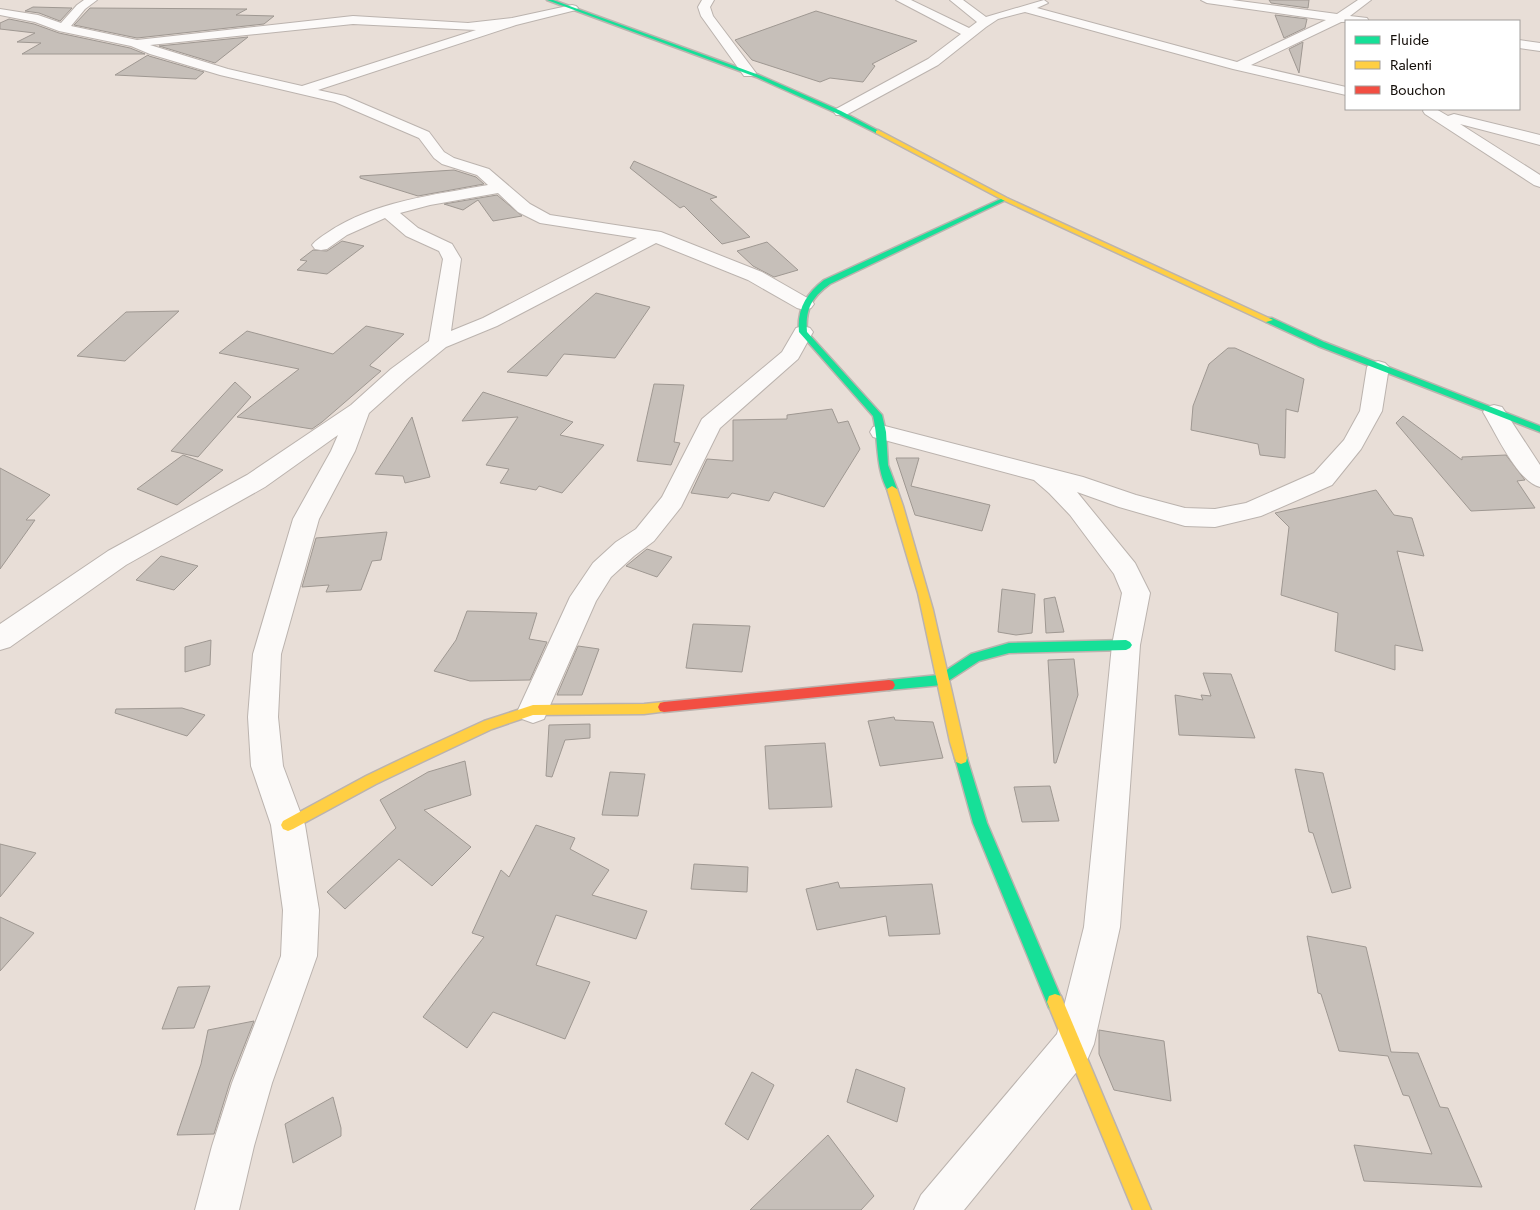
<svg xmlns="http://www.w3.org/2000/svg" width="1540" height="1210" font-family="Jost,sans-serif">
	<style>
		.building { fill: #c6bfb9; stroke: #9f9892 }
		.lines { fill: none; stroke-linecap: round; stroke-linejoin: round }
		.street-casing { stroke: #bbb3ae; stroke-width: 2 }
		.fast-casing { stroke: #bbb3ae; stroke-width: 3 }
		.slow-casing { stroke: #bbb3ae; stroke-width: 3 }
		.jam-casing { stroke: #bbb3ae; stroke-width: 3 }
		.street { fill: #fcfaf9; fill-rule: evenodd }
		.fast { fill: #16e098; fill-rule: evenodd }
		.slow { fill: #ffcf43; fill-rule: evenodd }
		.jam { fill: #f24e42; fill-rule: evenodd }
	</style>
	<rect width="100%" height="100%" fill="#e8ded7"/>
	<g class="building">
		<path d="M 1269,0 L 1309,0 L 1308,8 L 1271,3 Z"/>
		<path d="M 33,7 L 72,8 L 60,21 L 39,13 L 25,11 Z"/>
		<path d="M 90,8 L 247,9 L 236,15 L 274,16 L 264,24 L 137,38 L 74,25 Z"/>
		<path d="M 816,11 L 917,41 L 872,64 L 875,66 L 863,82 L 830,78 L 820,82 L 752,60 L 735,40 Z"/>
		<path d="M 1275,15 L 1307,19 L 1305,28 L 1284,38 Z"/>
		<path d="M 9,19 L 34,24 L 59,33 L 130,48 L 145,54 L 22,54 L 41,43 L 17,42 L 35,33 L 0,29 L 0,23 Z"/>
		<path d="M 248,37 L 215,63 L 159,46 Z"/>
		<path d="M 1303,42 L 1299,73 L 1289,49 Z"/>
		<path d="M 148,55 L 149,56 L 204,72 L 196,79 L 115,75 Z"/>
		<path d="M 634,161 L 717,197 L 710,199 L 750,237 L 722,244 L 684,206 L 680,208 L 630,168 Z"/>
		<path d="M 454,170 L 476,177 L 484,184 L 418,196 L 360,178 L 360,176 Z"/>
		<path d="M 497,195 L 522,216 L 493,221 L 478,200 L 463,210 L 444,204 Z"/>
		<path d="M 342,241 L 364,246 L 327,274 L 297,270 L 307,261 L 300,260 L 313,250 L 327,251 Z"/>
		<path d="M 767,242 L 798,270 L 774,277 L 753,266 L 737,251 Z"/>
		<path d="M 596,293 L 650,307 L 615,358 L 564,354 L 547,376 L 507,372 Z"/>
		<path d="M 179,311 L 125,361 L 77,356 L 126,312 Z"/>
		<path d="M 366,326 L 404,334 L 370,365 L 370,366 L 381,371 L 322,422 L 312,429 L 237,417 L 299,369 L 219,353 L 247,331 L 333,354 Z"/>
		<path d="M 1228,348 L 1235,348 L 1304,379 L 1298,412 L 1286,409 L 1285,458 L 1260,455 L 1258,444 L 1191,430 L 1193,406 L 1209,364 Z"/>
		<path d="M 235,382 L 251,397 L 198,457 L 171,451 Z"/>
		<path d="M 654,384 L 684,385 L 674,442 L 680,443 L 671,465 L 637,461 Z"/>
		<path d="M 483,392 L 573,422 L 560,435 L 604,445 L 562,493 L 539,486 L 536,490 L 500,483 L 509,469 L 486,465 L 518,417 L 462,421 Z"/>
		<path d="M 832,409 L 838,423 L 848,421 L 860,449 L 824,507 L 774,492 L 769,501 L 732,493 L 728,498 L 691,493 L 707,459 L 733,461 L 733,420 L 787,419 L 787,415 Z"/>
		<path d="M 1403,416 L 1462,460 L 1462,457 L 1506,455 L 1525,480 L 1517,481 L 1535,508 L 1471,511 L 1396,423 Z"/>
		<path d="M 412,417 L 430,477 L 405,483 L 403,476 L 375,474 Z"/>
		<path d="M 183,455 L 223,470 L 177,505 L 137,489 Z"/>
		<path d="M 896,458 L 919,458 L 911,486 L 990,505 L 982,531 L 915,515 Z"/>
		<path d="M 0,468 L 50,495 L 26,520 L 35,520 L 0,569 Z"/>
		<path d="M 1376,490 L 1394,515 L 1412,518 L 1424,556 L 1397,551 L 1423,651 L 1395,645 L 1395,670 L 1335,651 L 1338,613 L 1281,595 L 1289,527 L 1275,513 Z"/>
		<path d="M 387,532 L 381,560 L 372,561 L 361,590 L 326,592 L 329,585 L 302,587 L 316,538 Z"/>
		<path d="M 647,549 L 672,557 L 657,577 L 626,566 Z"/>
		<path d="M 161,556 L 198,566 L 174,590 L 136,580 Z"/>
		<path d="M 1002,589 L 1035,594 L 1032,633 L 1016,635 L 998,632 Z"/>
		<path d="M 1055,597 L 1064,632 L 1046,633 L 1044,599 Z"/>
		<path d="M 467,611 L 537,613 L 529,639 L 547,642 L 530,680 L 470,681 L 434,671 L 456,640 Z"/>
		<path d="M 693,624 L 750,626 L 742,672 L 686,668 Z"/>
		<path d="M 211,640 L 210,665 L 185,672 L 185,647 Z"/>
		<path d="M 578,646 L 599,649 L 582,695 L 557,695 Z"/>
		<path d="M 1074,659 L 1078,695 L 1056,763 L 1054,763 L 1048,660 Z"/>
		<path d="M 1203,673 L 1231,674 L 1255,738 L 1179,735 L 1175,695 L 1203,700 L 1201,695 L 1211,696 Z"/>
		<path d="M 182,708 L 205,715 L 187,736 L 115,713 L 116,709 Z"/>
		<path d="M 894,717 L 895,720 L 933,722 L 943,758 L 880,766 L 868,721 Z"/>
		<path d="M 590,724 L 590,738 L 565,740 L 552,777 L 546,776 L 549,725 Z"/>
		<path d="M 825,743 L 832,807 L 769,809 L 765,746 Z"/>
		<path d="M 465,761 L 471,795 L 424,810 L 471,847 L 432,886 L 399,859 L 345,909 L 327,892 L 396,828 L 380,800 L 428,772 Z"/>
		<path d="M 1295,769 L 1323,773 L 1351,888 L 1332,893 L 1313,833 L 1309,832 Z"/>
		<path d="M 610,772 L 645,774 L 638,816 L 602,815 Z"/>
		<path d="M 1050,786 L 1059,821 L 1022,822 L 1014,787 Z"/>
		<path d="M 536,825 L 575,838 L 570,849 L 609,870 L 592,895 L 647,911 L 636,939 L 556,915 L 536,965 L 590,982 L 565,1039 L 493,1012 L 467,1048 L 423,1017 L 484,937 L 472,933 L 501,870 L 509,877 Z"/>
		<path d="M 0,844 L 36,853 L 0,897 Z"/>
		<path d="M 694,864 L 748,867 L 747,892 L 691,889 Z"/>
		<path d="M 838,882 L 840,888 L 932,884 L 940,934 L 889,936 L 886,916 L 817,930 L 806,889 Z"/>
		<path d="M 0,917 L 34,933 L 0,971 Z"/>
		<path d="M 1307,936 L 1366,947 L 1391,1052 L 1418,1053 L 1440,1107 L 1448,1108 L 1482,1187 L 1364,1181 L 1354,1145 L 1432,1154 L 1409,1096 L 1403,1095 L 1388,1056 L 1339,1051 L 1321,994 L 1318,993 Z"/>
		<path d="M 210,986 L 194,1028 L 162,1029 L 178,987 Z"/>
		<path d="M 254,1021 L 230,1082 L 214,1134 L 177,1135 L 201,1064 L 208,1030 Z"/>
		<path d="M 1099,1030 L 1164,1041 L 1171,1101 L 1114,1090 L 1099,1054 Z"/>
		<path d="M 856,1069 L 905,1088 L 897,1122 L 847,1102 Z"/>
		<path d="M 752,1072 L 774,1085 L 748,1140 L 725,1124 Z"/>
		<path d="M 333,1097 L 341,1128 L 341,1136 L 293,1163 L 285,1124 Z"/>
		<path d="M 828,1135 L 874,1196 L 861,1210 L 750,1210 Z"/>
	</g>
	<g class="lines">
		<defs>
			<g id="street">
				<path d="M 84,0 L 97,0 L 85,9 L 71,26 L 137,40 L 353,16 L 468,23 L 512,18 L 572,5 L 576,6 L 578,8 L 576,10 L 516,25 L 318,90 L 345,96 L 429,132 L 444,152 L 454,158 L 489,169 L 530,204 L 550,215 L 661,232 L 762,272 L 811,300 L 814,304 L 811,308 L 804,310 L 797,308 L 748,280 L 656,243 L 497,326 L 446,347 L 407,379 L 369,413 L 355,451 L 319,519 L 281,654 L 278,717 L 283,766 L 305,825 L 319,910 L 317,956 L 272,1083 L 254,1146 L 239,1210 L 195,1210 L 212,1146 L 232,1083 L 281,956 L 283,910 L 271,825 L 251,766 L 248,717 L 253,654 L 293,519 L 331,451 L 338,435 L 265,487 L 126,565 L 10,647 L 0,650 L 0,624 L 108,551 L 247,475 L 351,405 L 391,369 L 429,341 L 443,259 L 439,251 L 406,236 L 385,218 L 347,235 L 327,249 L 321,250 L 315,249 L 312,245 C 316,240 321,237 327,233 C 374,201 434,195 488,185 L 477,175 L 442,164 L 434,158 L 419,138 L 335,102 L 220,75 L 150,54 L 131,46 L 59,31 L 35,22 L 0,15 L 0,9 L 38,15 L 61,23 L 77,5 ZM 353,24 L 476,30 L 302,86 L 228,69 L 150,45 ZM 498,193 L 518,212 L 540,223 L 637,238 L 483,318 L 451,331 L 461,259 L 452,244 L 418,228 L 400,213 L 430,205 Z"/>
				<path d="M 702,0 L 714,0 L 710,7 L 713,16 L 756,73 L 754,76 L 744,76 L 701,16 L 698,7 Z"/>
				<path d="M 896,0 L 911,0 L 969,28 L 977,22 L 950,0 L 963,0 L 986,17 L 1044,0 L 1048,3 L 1037,8 L 1237,62 L 1326,20 L 1207,3 L 1201,0 L 1232,0 L 1337,14 L 1358,0 L 1371,0 L 1350,16 L 1367,18 L 1369,21 L 1341,22 L 1251,65 L 1346,87 L 1346,95 L 1233,69 L 1025,12 L 998,19 L 986,27 L 938,65 L 846,115 L 836,115 L 834,112 L 836,109 L 928,59 L 961,34 Z"/>
				<path d="M 1519,40 L 1540,43 L 1540,51 L 1519,48 Z"/>
				<path d="M 1424,109 L 1436,109 L 1448,116 L 1454,114 L 1540,135 L 1540,145 L 1460,124 L 1540,175 L 1540,187 L 1534,185 L 1425,114 L 1423,111 Z"/>
				<path d="M 803,326 L 810,328 L 813,332 L 798,359 L 720,428 L 681,507 L 654,541 L 634,556 L 611,577 L 596,601 L 544,719 L 533,723 L 522,719 L 518,710 L 570,597 L 593,563 L 616,542 L 636,529 L 662,497 L 702,419 L 782,352 L 796,328 Z"/>
				<path d="M 1378,361 L 1385,363 L 1389,367 L 1382,411 L 1361,449 L 1332,485 L 1261,516 L 1215,527 L 1185,526 L 1119,507 L 1077,492 L 1135,563 L 1150,593 L 1140,645 L 1120,927 L 1094,1044 L 1088,1058 L 964,1210 L 914,1210 L 921,1195 L 1057,1034 L 1084,927 L 1112,645 L 1122,593 L 1114,574 L 1070,515 L 1049,493 L 1034,480 L 873,437 L 870,432 L 873,427 L 881,425 L 1083,477 L 1136,495 L 1185,508 L 1215,509 L 1246,503 L 1314,473 L 1344,440 L 1360,411 L 1367,367 L 1371,363 Z"/>
				<path d="M 1494,405 L 1502,407 L 1540,465 L 1540,487 C 1517,481 1496,433 1483,412 L 1486,407 Z"/>
			</g>
			<g id="fast">
				<path d="M 547,0 L 553,0 L 759,75 L 841,111 L 881,132 L 876,133 L 836,113 L 756,77 Z"/>
				<path d="M 1003,198 L 1008,199 L 830,284 C 812,297 805,309 807,332 L 882,415 L 886,432 L 888,465 L 897,489 L 896,491 L 888,491 C 875,467 879,442 873,416 L 799,332 C 797,309 806,294 824,280 Z"/>
				<path d="M 1266,318 L 1272,318 L 1324,342 L 1540,426 L 1540,432 L 1318,346 L 1266,322 Z"/>
				<path d="M 1126,640 L 1130,642 L 1132,645 L 1130,648 L 1126,650 L 1009,653 L 979,661 L 942,685 L 889,690 L 885,689 L 883,685 L 885,681 L 889,680 L 939,675 L 971,654 L 1009,643 Z"/>
				<path d="M 961,752 L 966,754 L 967,758 L 987,823 L 1063,1002 L 1061,1008 L 1055,1010 L 1049,1008 L 973,823 L 955,758 L 956,754 Z"/>
			</g>
			<g id="slow">
				<path d="M 878,130 L 1007,198 L 1273,320 L 1266,322 L 1003,200 L 876,133 L 876,131 Z"/>
				<path d="M 892,486 L 897,489 L 903,506 L 933,610 L 967,758 L 966,762 L 961,764 L 956,762 L 950,742 L 918,593 L 887,489 Z"/>
				<path d="M 664,702 L 668,703 L 670,707 L 668,711 L 644,714 L 533,715 L 492,729 L 422,762 L 376,784 L 293,829 L 288,831 L 283,829 L 281,825 L 283,821 L 366,776 L 412,754 L 484,721 L 533,705 L 644,704 Z"/>
				<path d="M 1055,994 L 1061,996 L 1151,1210 L 1133,1210 L 1047,1002 L 1049,996 Z"/>
			</g>
			<path id="jam" d="M 889,680 L 893,681 L 895,685 L 893,689 L 889,690 L 664,712 L 660,711 L 658,707 L 660,703 L 664,702 Z"/>
		</defs>
		<use href="#street" class="street-casing"/>
		<use href="#fast" class="fast-casing"/>
		<use href="#slow" class="slow-casing"/>
		<use href="#jam" class="jam-casing"/>
		<use href="#street" class="street"/>
		<use href="#fast" class="fast"/>
		<use href="#slow" class="slow"/>
		<use href="#jam" class="jam"/>
	</g>
	<rect x="1345" y="20" width="175" height="90" fill="#ffffff" stroke="#a19e9c"/>
	<rect x="1355" y="36" width="25" height="8" fill="#16e098" stroke="#a19e9c"/>
	<text x="1390" y="45" font-size="15" fill="#130d08">Fluide</text>
	<rect x="1355" y="61" width="25" height="8" fill="#ffcf43" stroke="#a19e9c"/>
	<text x="1390" y="70" font-size="15" fill="#130d08">Ralenti</text>
	<rect x="1355" y="86" width="25" height="8" fill="#f24e42" stroke="#a19e9c"/>
	<text x="1390" y="95" font-size="15" fill="#130d08">Bouchon</text>
</svg>
